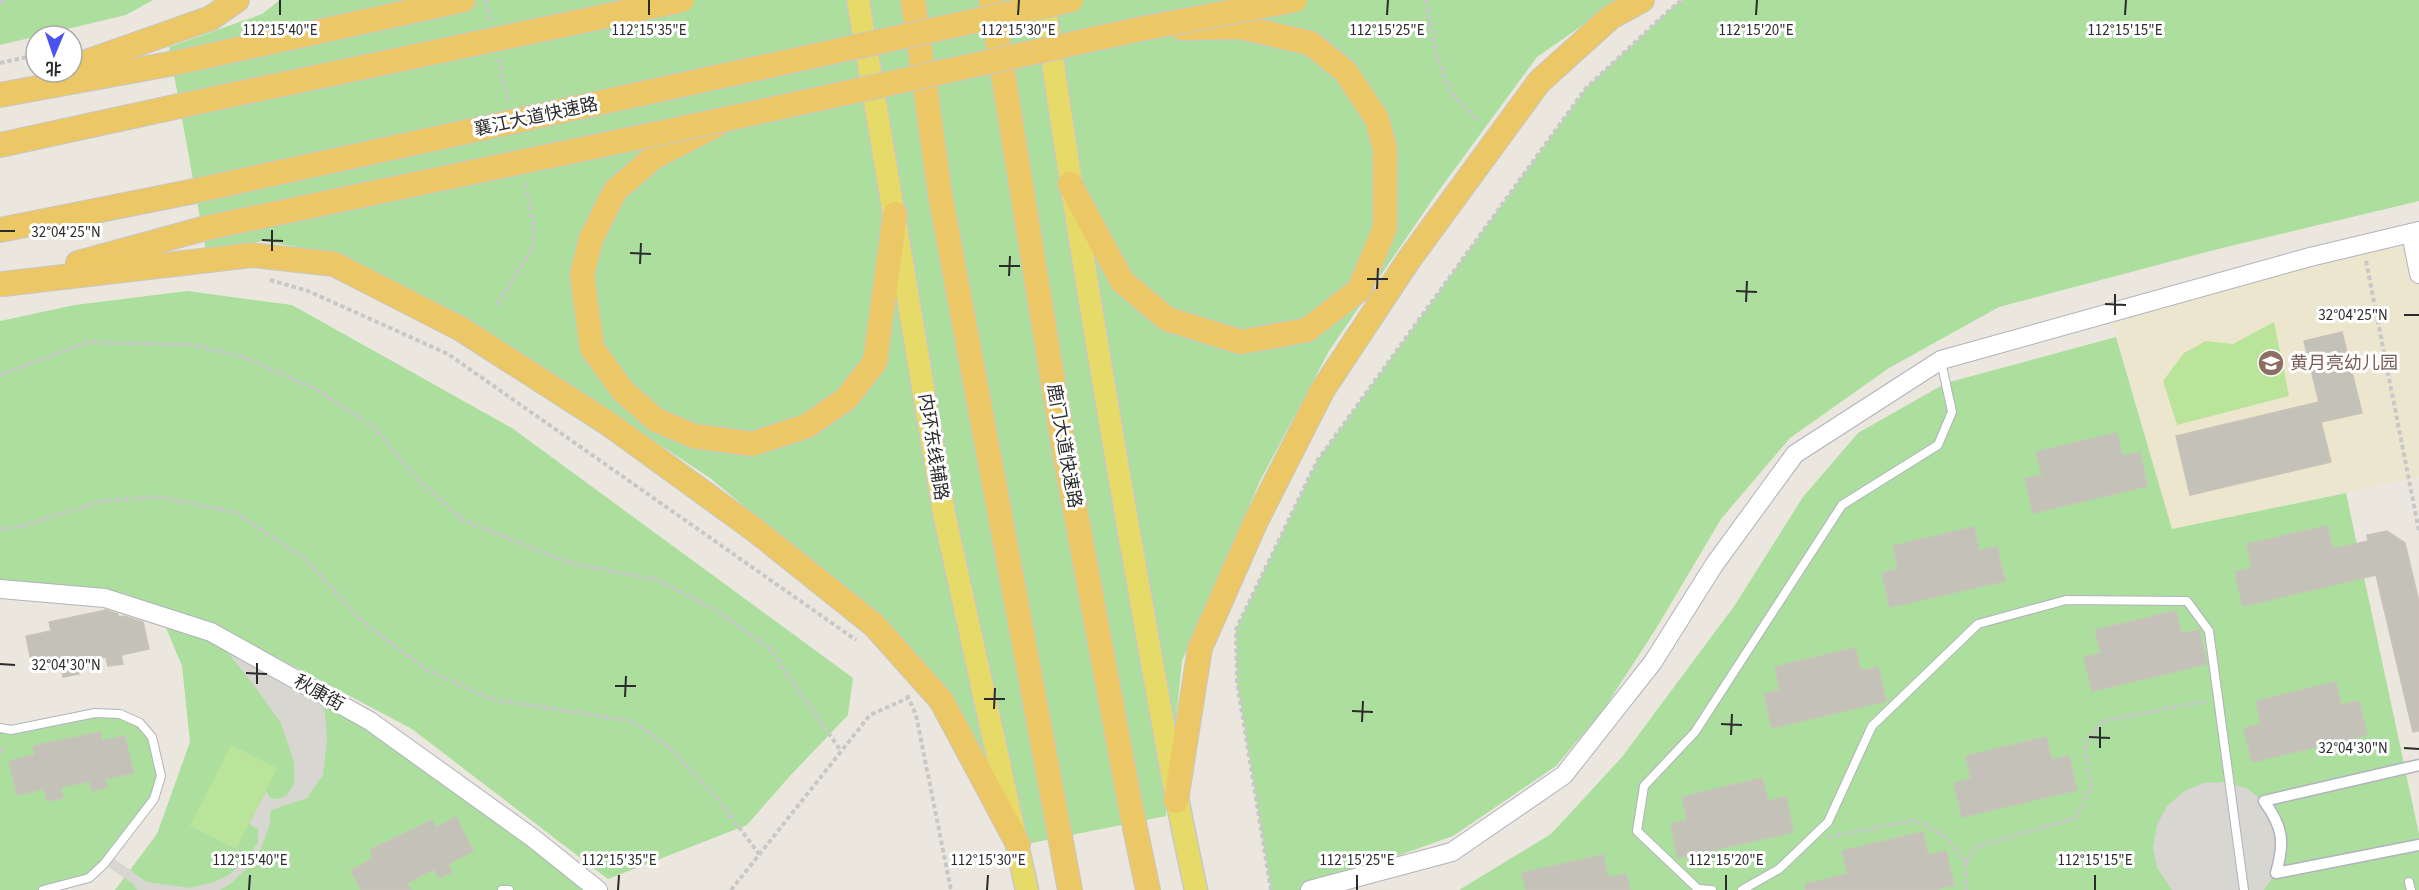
<svg xmlns="http://www.w3.org/2000/svg" width="2419" height="890" font-family="'Source Sans 3','Noto Sans SC',sans-serif">
	<style>
		.education { fill: #ece6ce }
		.green { fill: #acde9e }
		.pitch { fill: #bbe49b }
		.plaza { fill: #d8d6d0 }
		.building { fill: #c4c1b9; stroke: #c7c3b8; stroke-width: 1.5 }
		.lines { fill: none; stroke-linecap: round; stroke-linejoin: round }
		.service-casing { stroke: #b1b2bd; stroke-width: 10 }
		.pedestrian-casing { stroke: #b1b2bd; stroke-width: 13 }
		.tertiary-casing { stroke: #b1b2bd; stroke-width: 20 }
		.primary-casing { stroke: #c8c8c8; stroke-width: 25 }
		.trunk-casing { stroke: #c8c8c8; stroke-width: 26 }
		.path { stroke: #c8c8c8; stroke-width: 4; stroke-dasharray: 4.5 3; stroke-linecap: butt }
		.service { stroke: #fff; stroke-width: 8 }
		.pedestrian { stroke: #fff; stroke-width: 10 }
		.tertiary { stroke: #fff; stroke-width: 18 }
		.primary { stroke: #e6da68; stroke-width: 22 }
		.trunk { stroke: #ecc765; stroke-width: 24 }
		.trunk-bridge-casing { stroke: #c8c8c8; stroke-width: 26; stroke-linecap: butt }
		.trunk-bridge { stroke: #ecc765; stroke-width: 24 }
		.ticks { fill: none; stroke: #2b2b2b; stroke-width: 2 }
		.labels { text-anchor: middle; dominant-baseline: central; stroke-width: 6; stroke-linejoin: round; paint-order: stroke }
		.street-label { font-size: 18px; fill: #2b2b2b; stroke: #fff }
		.education-label { font-size: 18px; fill: #785e54; stroke: #fff; text-anchor: start }
		.ticks-label { font-size: 15px; text-anchor: middle; fill: #2b2b2b; stroke: #fff; stroke-width: 6; stroke-linejoin: round; paint-order: stroke }
	</style>
	<rect width="100%" height="100%" fill="#ebe7de"/>
	<path class="education" d="M 2411,233 L 2419,274 L 2419,477 L 2172,529 L 2110,313 Z"/>
	<g class="green">
		<path d="M 0,0 L 153,0 L 126,15 L 0,45 Z"/>
		<path d="M 280,0 L 1619,0 L 1537,57 L 1437,193 L 1329,351 L 1260,481 L 1182,661 L 1166,816 L 1027,844 L 937,685 L 900,635 L 710,478 L 547,370 L 405,286 L 335,254 L 263,241 L 206,251 L 169,47 L 262,14 Z"/>
		<path d="M 1683,0 L 2419,0 L 2419,201 L 2214,250 L 1999,307 L 1889,368 L 1790,438 L 1721,519 L 1657,627 L 1604,709 L 1556,766 L 1453,836 L 1301,890 L 1271,890 L 1237,682 L 1236,629 L 1317,461 L 1586,88 L 1676,4 Z"/>
		<path d="M 187,291 L 292,305 L 512,428 L 853,678 L 848,715 L 789,777 L 747,825 L 608,879 L 412,729 L 229,632 L 123,593 L 0,582 L 0,321 L 75,305 Z"/>
		<path d="M 2116,337 L 2172,529 L 2346,493 L 2419,834 L 2419,890 L 1459,890 L 1551,834 L 1622,757 L 1735,605 L 1803,497 L 1858,433 L 1946,383 Z"/>
		<path d="M 161,616 L 370,721 L 598,890 L 115,890 L 157,834 L 190,742 L 182,666 Z"/>
		<path d="M 95,713 L 120,714 L 140,723 L 152,737 L 161,776 L 154,799 L 89,878 L 37,890 L 0,890 L 0,728 Z"/>
	</g>
	<g class="pitch">
		<path d="M 2274,322 L 2289,396 L 2177,425 L 2163,381 L 2184,353 L 2206,341 L 2233,344 Z"/>
		<path d="M 231,745 L 277,768 L 236,849 L 190,826 Z"/>
	</g>
	<g class="plaza">
		<path d="M 211,632 L 316,691 L 325,714 L 327,741 L 323,775 L 307,798 L 271,810 L 269,828 L 256,859 L 231,883 L 220,890 L 137,890 L 133,884 L 104,864 L 110,856 L 147,882 L 190,888 L 214,882 L 229,875 L 246,860 L 258,842 L 258,829 L 249,824 L 266,791 L 270,798 L 279,799 L 287,795 L 294,784 L 294,762 L 281,723 L 253,684 Z"/>
		<path d="M 2225,782 L 2246,788 L 2264,801 L 2281,835 L 2276,873 L 2264,890 L 2172,890 L 2157,868 L 2153,847 L 2157,825 L 2167,806 L 2183,792 L 2203,783 Z"/>
	</g>
	<g class="building">
		<path d="M 2342,332 L 2362,413 L 2321,422 L 2331,462 L 2190,495 L 2176,436 L 2319,402 L 2304,341 Z"/>
		<path d="M 2117,433 L 2122,456 L 2140,452 L 2147,486 L 2033,513 L 2025,479 L 2042,475 L 2036,452 Z"/>
		<path d="M 2327,526 L 2333,549 L 2368,541 L 2367,535 L 2387,531 L 2405,543 L 2419,602 L 2419,731 L 2413,732 L 2376,575 L 2243,606 L 2235,572 L 2252,568 L 2247,544 Z"/>
		<path d="M 1974,527 L 1979,551 L 1997,547 L 2005,581 L 1890,607 L 1882,573 L 1898,569 L 1893,546 Z"/>
		<path d="M 106,610 L 118,614 L 119,617 L 124,616 L 143,622 L 149,649 L 121,655 L 123,664 L 108,666 L 106,657 L 77,663 L 79,674 L 63,677 L 61,665 L 33,671 L 26,636 L 51,631 L 49,622 Z"/>
		<path d="M 2176,611 L 2181,634 L 2199,630 L 2207,664 L 2092,691 L 2084,657 L 2101,653 L 2095,630 Z"/>
		<path d="M 1855,648 L 1861,671 L 1878,667 L 1886,701 L 1772,728 L 1764,694 L 1780,690 L 1775,667 Z"/>
		<path d="M 2336,682 L 2341,705 L 2359,701 L 2367,735 L 2252,762 L 2244,728 L 2261,724 L 2256,701 Z"/>
		<path d="M 101,732 L 102,741 L 125,736 L 133,773 L 105,779 L 107,787 L 92,791 L 90,781 L 61,787 L 63,798 L 47,801 L 44,789 L 17,795 L 9,761 L 35,755 L 33,746 Z"/>
		<path d="M 2046,737 L 2052,760 L 2069,756 L 2077,790 L 1962,817 L 1954,783 L 1971,779 L 1966,756 Z"/>
		<path d="M 1762,778 L 1768,801 L 1786,797 L 1793,832 L 1678,858 L 1671,824 L 1687,820 L 1682,797 Z"/>
		<path d="M 456,817 L 473,851 L 448,864 L 452,872 L 439,878 L 434,869 L 407,883 L 411,890 L 361,890 L 351,870 L 374,858 L 370,850 L 432,820 L 436,828 Z"/>
		<path d="M 1923,832 L 1928,855 L 1946,851 L 1954,885 L 1934,890 L 1806,890 L 1805,884 L 1848,874 L 1842,851 Z"/>
		<path d="M 1603,855 L 1608,878 L 1626,874 L 1630,890 L 1526,890 L 1522,873 Z"/>
	</g>
	<g class="lines">
		<defs>
			<g id="service">
				<path d="M 0,728 L 11,730 L 95,713 L 120,714 L 140,723 L 152,737 L 161,776 L 154,799 L 104,864 L 89,878 L 43,890"/>
				<path d="M 2409,882 L 2411,890"/>
				<path d="M 502,890 L 509,890"/>
				<path d="M 1712,890 L 1698,889 L 1637,831 L 1644,786 L 1695,732 L 1842,505 L 1938,445 L 1952,412 L 1941,361"/>
				<path d="M 1742,890 L 1779,869 L 1828,822 L 1872,726 L 1978,624 L 2066,600 L 2187,601 L 2209,631 L 2244,890"/>
			</g>
			<path id="pedestrian" d="M 2419,765 L 2264,801 C 2283,827 2285,842 2276,873 L 2419,845"/>
			<g id="tertiary">
				<path d="M 2411,233 L 2419,274"/>
				<path d="M 0,589 L 105,598 L 211,632 L 370,721 L 533,838 L 598,890"/>
				<path d="M 1310,890 L 1452,852 L 1564,775 L 1653,662 L 1714,565 L 1795,454 L 1941,360 L 2310,257 L 2419,231"/>
			</g>
			<g id="primary">
				<path d="M 858,0 L 944,513 L 1027,890"/>
				<path d="M 1044,0 C 1069,180 1099,359 1130,538 C 1151,655 1170,773 1196,890"/>
			</g>
			<g id="trunk">
				<path d="M 913,0 L 940,194 L 1070,890"/>
				<path d="M 991,0 L 1064,450 L 1130,804 L 1148,890"/>
				<path d="M 72,67 L 211,18 L 237,0"/>
				<path d="M 0,95 L 175,63 L 463,0"/>
				<path d="M 718,124 L 654,157 L 615,191 L 591,239 L 582,275 L 592,348 L 623,391 L 656,420 L 694,436 L 752,444 L 807,426 L 846,399 L 875,362 L 895,214"/>
				<path d="M 0,145 L 170,108"/>
				<path d="M 1070,184 L 1122,281 L 1167,319 L 1241,342 L 1307,330 L 1359,290 L 1385,228 L 1385,149 L 1377,119 L 1345,71 L 1310,43 L 1240,27 L 1182,28"/>
				<path d="M 0,230 L 190,192"/>
				<path d="M 78,263 L 206,228"/>
				<path d="M 3,284 L 252,255 L 334,264 L 461,329 L 609,424 L 755,530 L 874,625 L 941,700 L 1018,844"/>
				<path d="M 1176,801 L 1200,648 L 1256,521 L 1322,391 L 1408,261 L 1539,82 L 1611,17 L 1642,0"/>
			</g>
		</defs>
		<use href="#service" class="service-casing"/>
		<use href="#pedestrian" class="pedestrian-casing"/>
		<use href="#tertiary" class="tertiary-casing"/>
		<use href="#primary" class="primary-casing"/>
		<use href="#trunk" class="trunk-casing"/>
		<g class="path">
			<path d="M 486,0 L 490,19"/>
			<path d="M 1426,0 L 1436,54 L 1451,93 L 1478,121"/>
			<path d="M 0,2 L 7,0"/>
			<path d="M 499,59 L 508,101"/>
			<path d="M 0,63 L 36,55"/>
			<path d="M 2366,261 L 2419,531"/>
			<path d="M 270,280 L 308,291 L 448,354 L 856,640"/>
			<path d="M 497,305 L 533,247 L 534,225 L 525,182"/>
			<path d="M 0,375 L 88,342 L 193,345 L 244,357 L 317,390 L 374,427 L 415,477 L 463,520 L 570,563 L 658,580 L 716,610 L 770,649 L 841,751"/>
			<path d="M 0,529 L 23,526 L 102,501 L 159,497 L 235,512 L 305,559 L 364,623 L 427,670 L 491,699 L 631,721 L 670,748 L 718,799 L 759,854"/>
			<path d="M 907,695 L 916,715 L 951,890"/>
			<path d="M 0,747 L 2,751 L 0,755"/>
			<path d="M 1829,837 L 1915,820 L 1944,835 L 1966,863 L 1966,890"/>
			<path d="M 1966,863 L 1975,847 L 2076,818 L 2091,787 L 2085,744 L 2103,721 L 2206,701"/>
			<path d="M 731,890 L 870,715 L 908,698"/>
			<path d="M 1271,890 L 1237,682 L 1236,629 L 1317,461 L 1586,88 L 1676,4 L 1683,0"/>
		</g>
		<use href="#service" class="service"/>
		<use href="#pedestrian" class="pedestrian"/>
		<use href="#tertiary" class="tertiary"/>
		<use href="#primary" class="primary"/>
		<use href="#trunk" class="trunk"/>
		<defs>
			<g id="trunk-bridge">
				<path d="M 170,108 L 682,0"/>
				<path d="M 190,192 L 1071,0"/>
				<path d="M 206,228 L 731,118 L 1140,29 L 1295,0"/>
			</g>
		</defs>
		<use href="#trunk-bridge" class="trunk-bridge-casing"/>
		<use href="#trunk-bridge" class="trunk-bridge"/>
	</g>
	<path class="ticks" d="M 280,15 L 280,0M 649,15 L 649,0M 1018,15 L 1019,0M 1387,15 L 1388,0M 1756,15 L 1757,0M 2125,15 L 2126,0M 0,231 L 15,231M 262,240 L 283,241M 272,251 L 272,230M 630,253 L 651,254M 640,264 L 641,243M 999,266 L 1020,266M 1009,276 L 1010,256M 1367,279 L 1388,279M 1377,289 L 1378,268M 1736,291 L 1757,292M 1746,302 L 1747,281M 2105,304 L 2126,305M 2115,315 L 2115,294M 2404,315 L 2419,315M 0,664 L 15,665M 246,673 L 267,674M 257,684 L 257,663M 615,686 L 636,686M 625,697 L 626,676M 984,699 L 1005,699M 994,709 L 995,688M 1352,711 L 1373,712M 1362,722 L 1363,701M 1721,724 L 1742,725M 1731,735 L 1732,714M 2089,737 L 2110,738M 2100,748 L 2100,727M 2404,748 L 2419,749M 249,890 L 250,875M 618,890 L 619,875M 987,890 L 988,875M 1357,890 L 1357,875M 1726,890 L 1726,875M 2095,890 L 2095,875"/>
	<defs>
		<symbol id="school-disc" viewBox="-11 -11 22 22"><circle r="9.5" fill="#8d6e63" stroke="#fff"/><path d="M0-5L7-2L0 1L-7-2ZM-4 1L0 2.5L4 1V4Q0 6-4 4Z" fill="#fff"/></symbol>
	</defs>
	<g fill-rule="evenodd">
		<use href="#school-disc" x="2256" y="348" width="30" height="30"/>
	</g>
	<g class="labels">
		<g class="street-label">
			<text transform="translate(536 117) rotate(-12)">襄江大道快速路</text>
			<text transform="translate(1064 446) rotate(80)">鹿门大道快速路</text>
			<text transform="translate(933 447) rotate(81)">内环东线辅路</text>
			<text transform="translate(319 693) rotate(29)">秋康街</text>
		</g>
		<g class="education-label">
			<text x="2290" y="363">黄月亮幼儿园</text>
		</g>
	</g>
	<g class="ticks-label">
		<text x="280" y="35">112°15'40"E</text>
		<text x="649" y="35">112°15'35"E</text>
		<text x="1018" y="35">112°15'30"E</text>
		<text x="1387" y="35">112°15'25"E</text>
		<text x="1756" y="35">112°15'20"E</text>
		<text x="2125" y="35">112°15'15"E</text>
		<text x="66" y="237">32°04'25"N</text>
		<text x="2353" y="320">32°04'25"N</text>
		<text x="66" y="670">32°04'30"N</text>
		<text x="2353" y="753">32°04'30"N</text>
		<text x="250" y="865">112°15'40"E</text>
		<text x="619" y="865">112°15'35"E</text>
		<text x="988" y="865">112°15'30"E</text>
		<text x="1357" y="865">112°15'25"E</text>
		<text x="1726" y="865">112°15'20"E</text>
		<text x="2095" y="865">112°15'15"E</text>
	</g>
	<g transform="translate(54 54) rotate(182)"><circle r="28" fill="#ffffff" stroke="#aaaaaa" stroke-width="1.5"/>
	<path d="M0-4.5L10 22L0 15L-10 22Z" fill="#4a53ed"/>
	<text y="-9" font-size="16" font-weight="bold" text-anchor="middle" fill="#2b2b2b">北</text>
	</g>
</svg>
